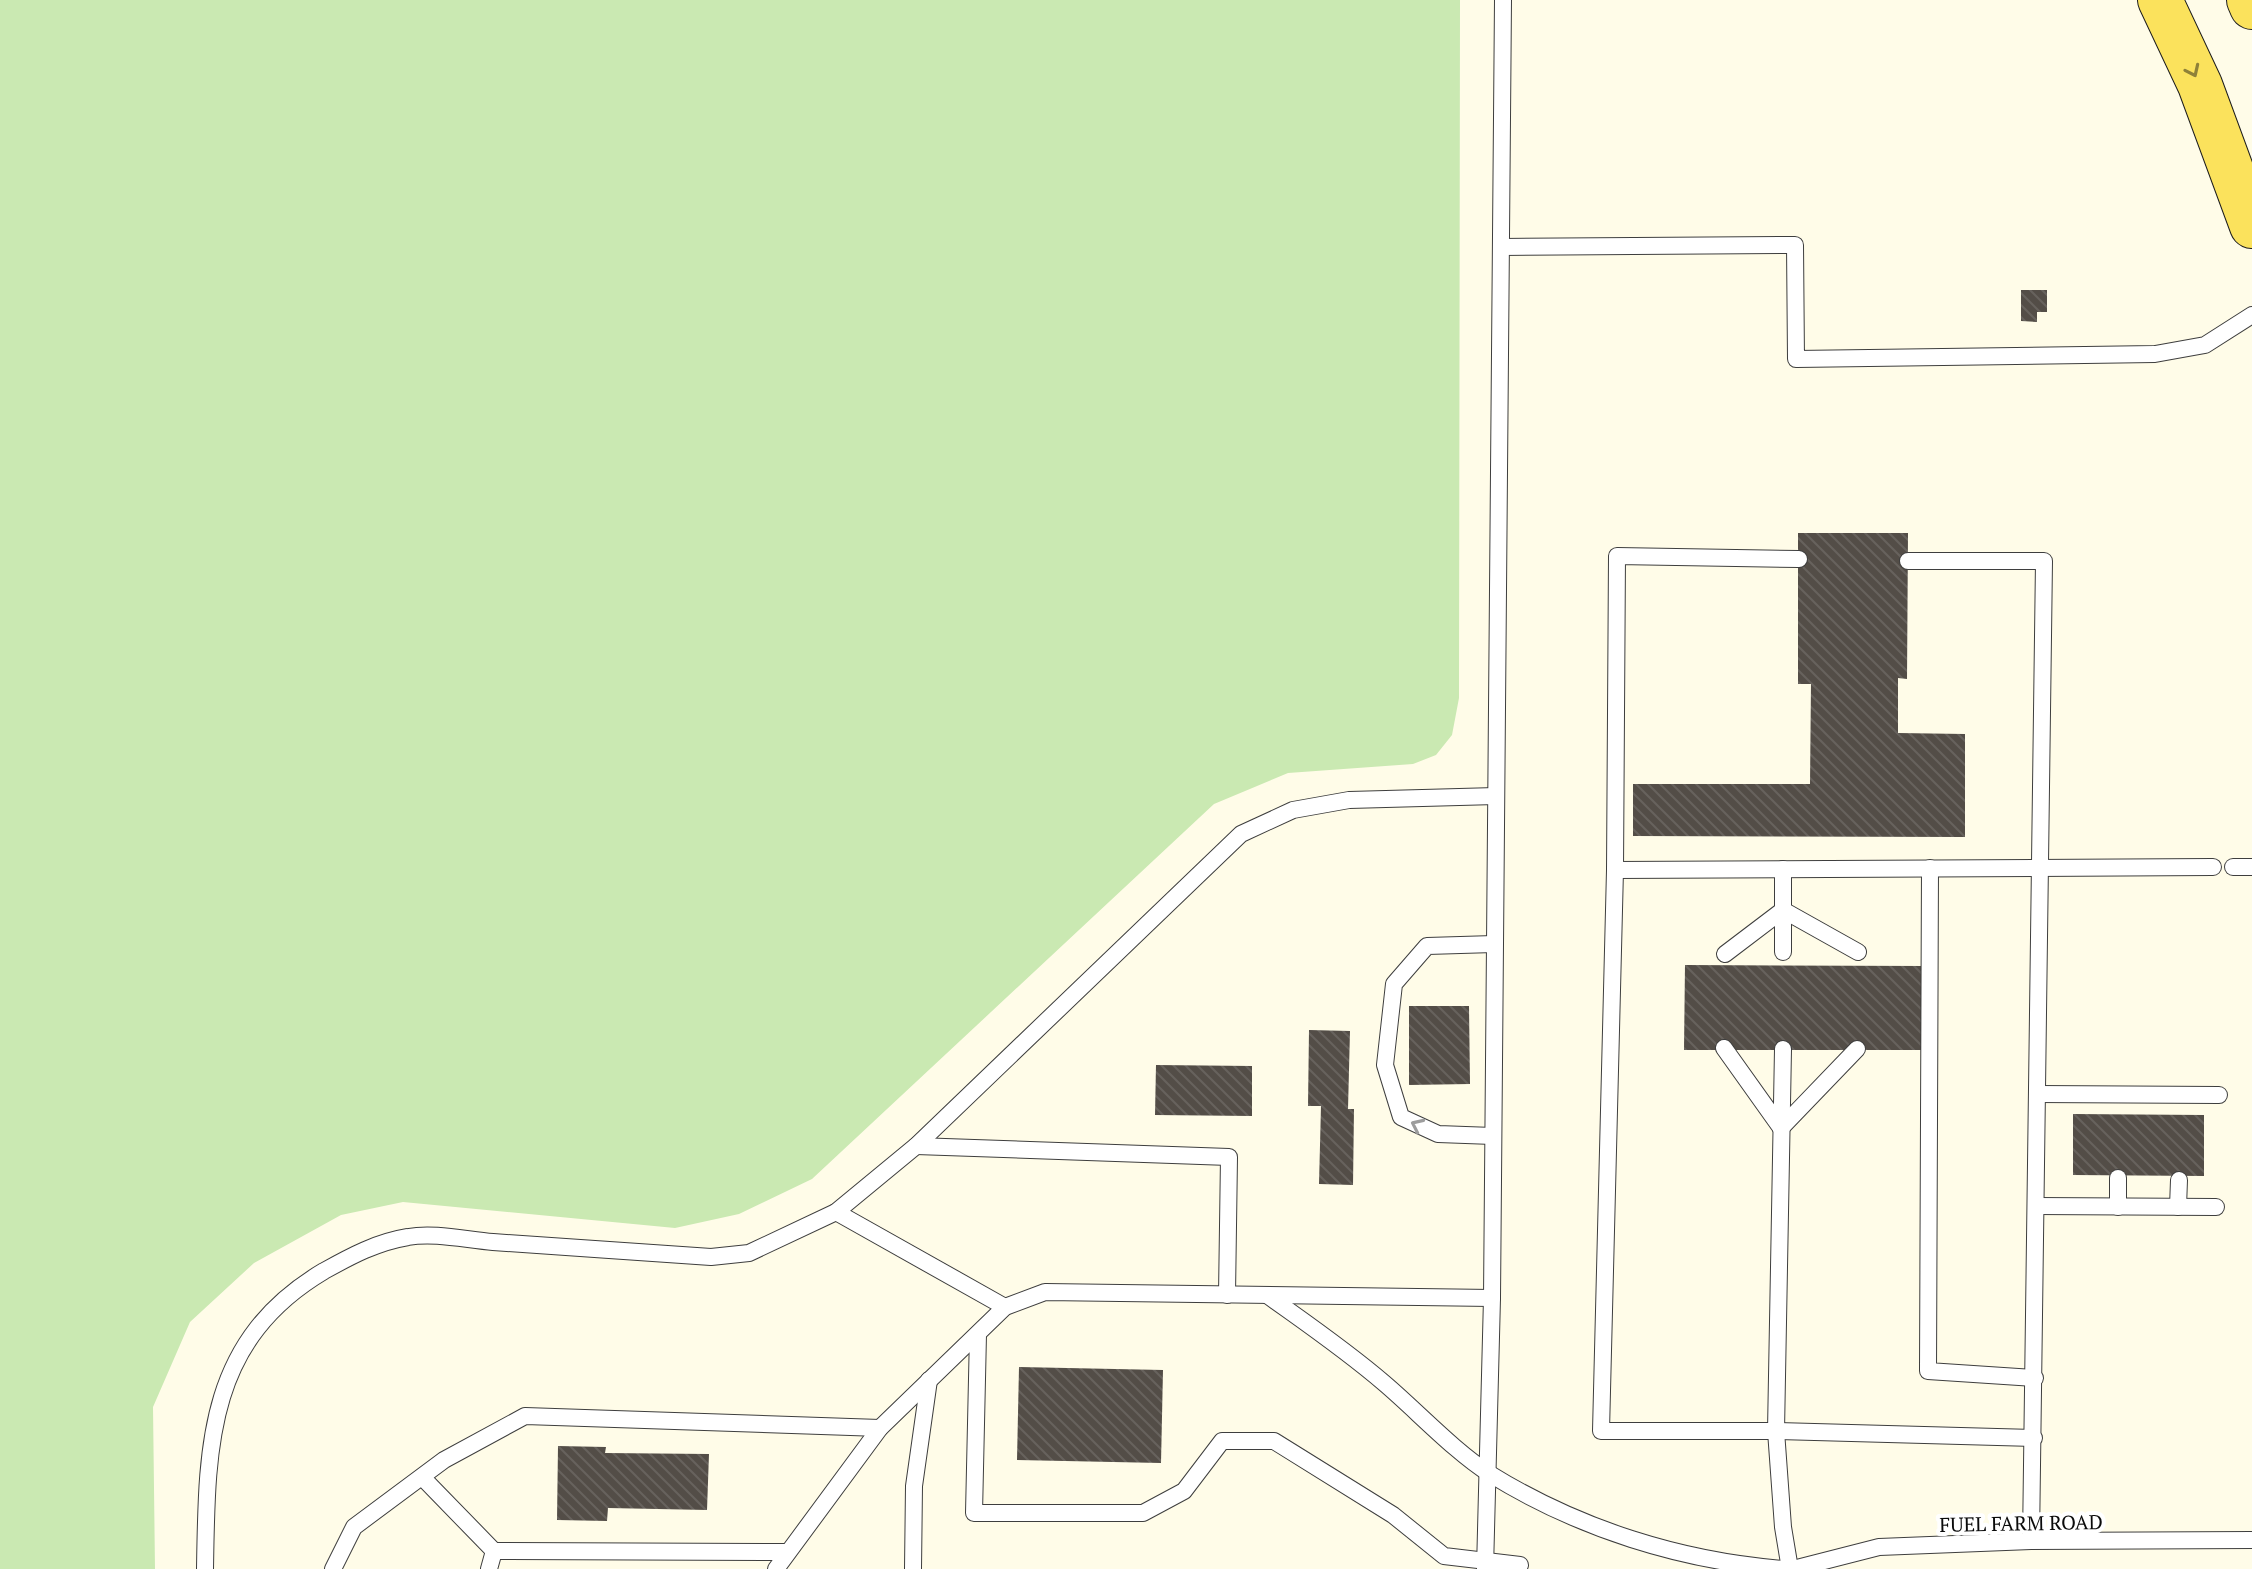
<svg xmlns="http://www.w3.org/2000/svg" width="2252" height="1569" font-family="'PT Serif',serif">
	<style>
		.grass { fill: #cae9b2 }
		.building { fill: url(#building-back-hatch) }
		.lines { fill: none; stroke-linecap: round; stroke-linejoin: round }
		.service-casing { stroke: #3e3e3e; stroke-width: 18 }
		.primary-casing { stroke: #1c1c1c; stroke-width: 46 }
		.service { stroke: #fff; stroke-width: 16 }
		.primary { stroke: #fbe25c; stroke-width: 44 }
		.oneway { stroke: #8f8138 }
		.oneway2 { stroke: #9d9d9d }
		.labels { text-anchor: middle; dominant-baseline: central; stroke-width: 8; stroke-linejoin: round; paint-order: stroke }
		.street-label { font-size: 20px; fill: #0b0b0b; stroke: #fff }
	</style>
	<defs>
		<pattern id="building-back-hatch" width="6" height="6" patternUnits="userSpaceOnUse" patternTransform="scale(2)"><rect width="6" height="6" fill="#534d47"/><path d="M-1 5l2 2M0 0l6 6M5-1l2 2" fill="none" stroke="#67625d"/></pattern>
	</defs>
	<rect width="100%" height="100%" fill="#fffce8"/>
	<path class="grass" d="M 0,0 L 1460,0 L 1459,698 L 1452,735 L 1436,755 L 1413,764 L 1288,773 L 1214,804 L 812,1179 L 739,1214 L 675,1228 L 403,1202 L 341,1215 L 254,1263 L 190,1322 L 153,1407 L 155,1569 L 0,1569 Z"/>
	<g class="building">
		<path d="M 2021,290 L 2047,290 L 2047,312 L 2037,312 L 2037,322 L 2021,321 Z"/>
		<path d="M 1798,533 L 1908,533 L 1907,679 L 1898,678 L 1898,733 L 1965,734 L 1965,837 L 1633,836 L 1633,784 L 1810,784 L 1811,684 L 1798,684 Z"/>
		<path d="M 1685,965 L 1925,966 L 1925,1050 L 1684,1050 Z"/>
		<path d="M 1409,1006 L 1469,1006 L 1470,1084 L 1409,1085 Z"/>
		<path d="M 1309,1030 L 1350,1031 L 1348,1109 L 1354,1109 L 1353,1185 L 1319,1184 L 1321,1106 L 1308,1106 Z"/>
		<path d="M 1156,1065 L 1252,1066 L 1252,1116 L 1155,1115 Z"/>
		<path d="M 2073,1114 L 2204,1115 L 2204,1176 L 2073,1175 Z"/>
		<path d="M 1019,1367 L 1163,1370 L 1161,1463 L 1017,1460 Z"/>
		<path d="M 558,1446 L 606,1447 L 605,1453 L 709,1454 L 707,1510 L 608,1508 L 607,1521 L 557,1520 Z"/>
	</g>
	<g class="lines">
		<defs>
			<g id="service">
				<path d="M 1501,247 L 1795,245 L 1796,359 L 2155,354 L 2205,345 L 2252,315"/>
				<path d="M 1799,559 L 1617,556 L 1615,870 L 1601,1431 L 1776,1431 L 2034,1438"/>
				<path d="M 1908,561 L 2044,561 L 2031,1541"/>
				<path d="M 2233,867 L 2252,867"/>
				<path d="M 1930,868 L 1928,1371 L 2035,1378"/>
				<path d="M 1783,869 L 1783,910 L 1858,952"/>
				<path d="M 1615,870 L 2213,867"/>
				<path d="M 1783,952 L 1783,910"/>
				<path d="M 1725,954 L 1783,910"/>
				<path d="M 1724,1048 L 1781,1128"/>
				<path d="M 1783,1049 L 1776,1431 L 1783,1527 L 1790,1569"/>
				<path d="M 2037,1094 L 2219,1095"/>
				<path d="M 1781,1128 L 1857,1049"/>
				<path d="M 1493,1136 L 1438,1134 L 1401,1117 L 1385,1065 L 1394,984 L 1427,946 L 1494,944"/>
				<path d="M 916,1146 L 1229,1157 L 1227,1295"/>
				<path d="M 2036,1206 L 2216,1207"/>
				<path d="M 2118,1207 L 2118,1178"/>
				<path d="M 2178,1207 L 2179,1180"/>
				<path d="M 836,1212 L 1005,1307"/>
				<path d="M 1267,1295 C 1306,1323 1347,1351 1384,1383 C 1417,1411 1454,1451 1490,1474 C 1579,1529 1681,1561 1784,1569"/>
				<path d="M 978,1334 L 974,1513 L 1143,1513 L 1184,1491 L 1222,1441 L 1274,1441 L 1393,1515 L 1444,1556 L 1520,1565"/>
				<path d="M 422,1477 L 494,1551"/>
				<path d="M 205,1569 C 207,1447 206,1341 324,1271 C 351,1256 377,1242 408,1237 C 434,1232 467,1240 493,1242 C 566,1247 638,1252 711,1257 L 749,1253 L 836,1212 L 916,1146 L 1241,834 L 1293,810 L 1349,800 L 1496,796"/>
				<path d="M 333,1569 L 354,1527 L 444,1460 L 525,1416 L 880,1428"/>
				<path d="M 489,1569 L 494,1551 L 787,1552"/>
				<path d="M 776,1569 L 880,1428 L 1005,1307 L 1045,1292 L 1492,1298"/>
				<path d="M 913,1569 L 914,1486 L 929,1380"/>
				<path d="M 1485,1569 L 1492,1298 L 1503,0"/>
				<path d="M 1793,1569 L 1879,1547 L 2031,1541 L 2252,1540"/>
			</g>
			<g id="primary">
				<path d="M 2160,0 L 2200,85 L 2252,226"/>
				<path d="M 2249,0 L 2252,7"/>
			</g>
		</defs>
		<use href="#service" class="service-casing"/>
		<use href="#primary" class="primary-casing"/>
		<use href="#service" class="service"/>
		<use href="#primary" class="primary"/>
	</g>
	<defs><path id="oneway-chevron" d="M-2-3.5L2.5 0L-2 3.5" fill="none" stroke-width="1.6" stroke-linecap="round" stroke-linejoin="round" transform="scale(2)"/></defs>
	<use class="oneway" href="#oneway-chevron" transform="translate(2193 71) rotate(65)"/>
	<use class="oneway2" href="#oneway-chevron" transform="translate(1417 1125) rotate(-155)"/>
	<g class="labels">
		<g class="street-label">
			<text transform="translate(2021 1523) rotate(-1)">FUEL FARM ROAD</text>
		</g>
	</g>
</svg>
